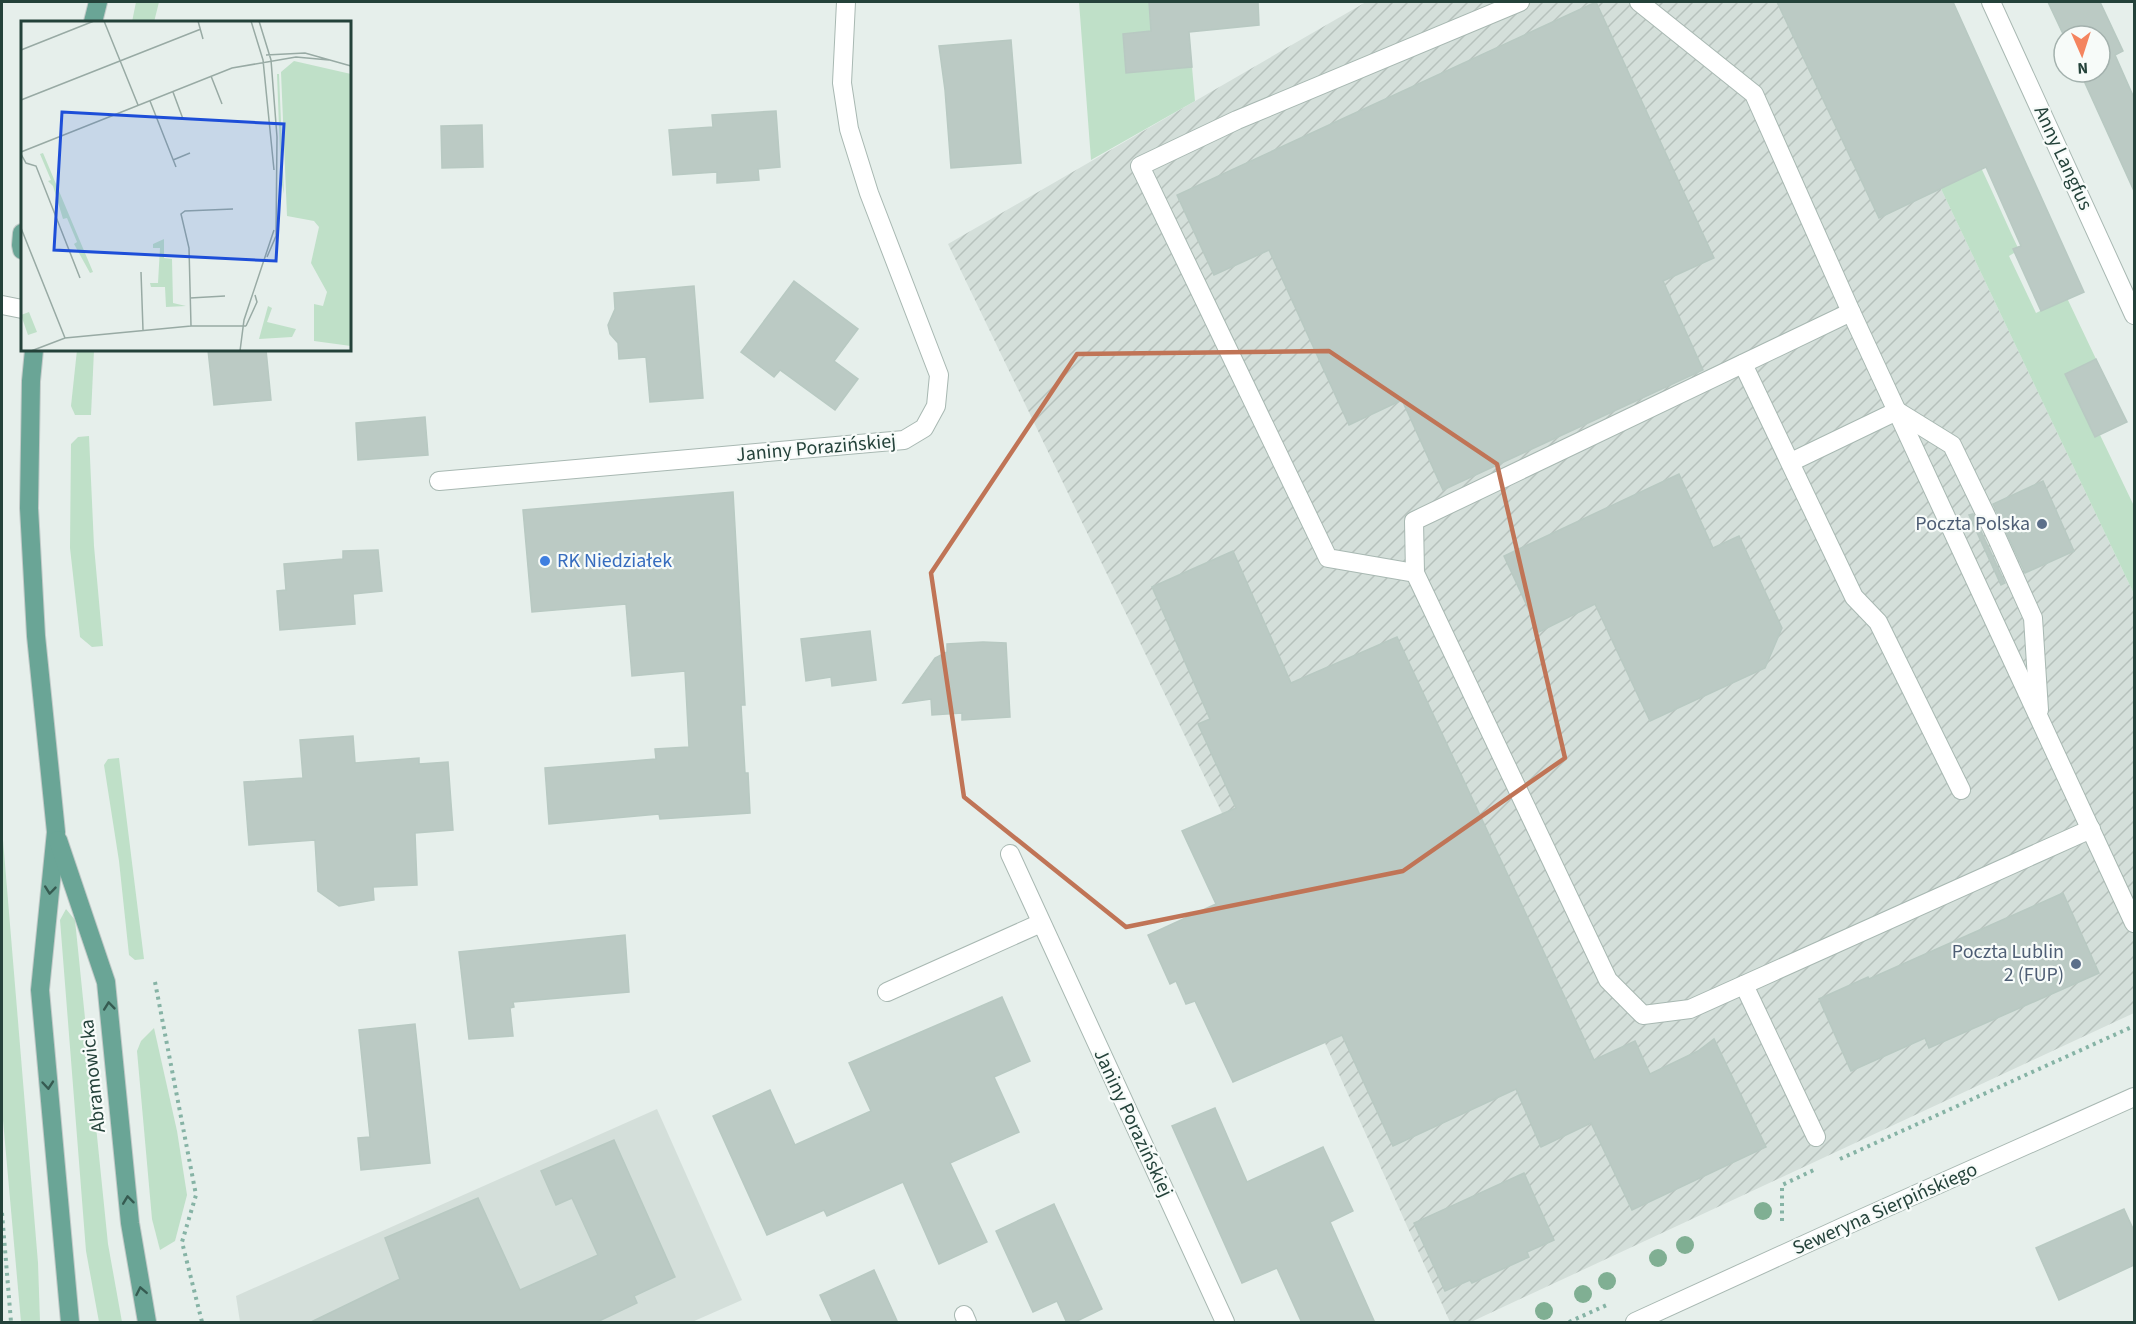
<svg xmlns="http://www.w3.org/2000/svg" width="2136" height="1324" font-family="'Source Sans 3',sans-serif">
	<style>
		.built { fill: #d4dfda }
		.industrial { fill: url(#industrial-furrows) }
		.green { fill: #bfe0c8 }
		.building { fill: #bbcac4; stroke: #b8c9c2; stroke-width: 1.5 }
		.lines { fill: none; stroke-linecap: round; stroke-linejoin: round }
		.service-casing { stroke: #a8b8b2; stroke-width: 20 }
		.minor-casing { stroke: #a8b8b2; stroke-width: 20 }
		.primary-casing { stroke: #c2cac8; stroke-width: 20 }
		.path { stroke: #86b3a5; stroke-width: 4; stroke-dasharray: 3 4.5; stroke-linecap: butt }
		.service { stroke: #fff; stroke-width: 18 }
		.minor { stroke: #fff; stroke-width: 18 }
		.primary { stroke: #6aa596; stroke-width: 18 }
		.tree { fill: #80af93 }
		.oneway { stroke: #365b51 }
		.marked { fill: none; stroke: #c07456; stroke-width: 4.5; stroke-linejoin: round }
		.service-dot { fill: #5c6f8a; stroke: #f7fbf9; stroke-width: 2 }
		.shop-dot { fill: #3f7fe0; stroke: #f7fbf9; stroke-width: 2 }
		.labels { text-anchor: middle; dominant-baseline: central; stroke-width: 4.5; stroke-linejoin: round; paint-order: stroke }
		.street-label { font-size: 20px; fill: #24423a; stroke: #f7fbf9 }
		.service-label { font-size: 20px; fill: #4e5e75; stroke: #f7fbf9; text-anchor: end }
		.shop-label { font-size: 20px; fill: #366cbe; stroke: #f7fbf9; text-anchor: start }
		.inset-road { fill: none; stroke: #98aaa4; stroke-width: 1.5 }
		.view { fill: #1d4ed8; fill-opacity: 0.15; stroke: #1d4ed8; stroke-width: 3 }
		.inset-edge { fill: none; stroke: #24423a; stroke-width: 3 }
	</style>
	<defs>
		<pattern id="industrial-furrows" width="10" height="10" patternUnits="userSpaceOnUse" patternTransform="scale(1.5)"><rect width="10" height="10" fill="#d4dfda"/><path d="M-1 1l2-2M0 10L10 0M9 11l2-2" fill="none" stroke="#b6c1bc"/></pattern>
	</defs>
	<rect width="100%" height="100%" fill="#e6efeb"/>
	<path class="built" d="M 657,1109 L 742,1300 L 692,1322 L 240,1322 L 236,1296 Z"/>
	<path class="industrial" d="M 1366,2 L 1852,2 L 2134,594 L 2134,1013 L 1471,1322 L 1450,1322 L 1221,811 L 948,244 Z"/>
	<g class="green">
		<path d="M 136,2 L 159,2 L 154,22 L 132,22 Z"/>
		<path d="M 1079,2 L 1149,2 L 1151,31 L 1123,34 L 1126,73 L 1192,67 L 1195,101 L 1091,160 Z"/>
		<path d="M 1852,2 L 1887,2 C 1909,46 1937,86 1961,129 C 1983,168 2000,210 2019,250 L 2009,256 L 2036,313 L 2067,298 L 2096,359 L 2065,374 L 2095,437 L 2100,435 L 2134,506 L 2134,594 Z"/>
		<path d="M 77,350 L 94,350 L 91,415 L 75,415 L 71,406 Z"/>
		<path d="M 89,436 L 94,546 L 103,646 L 92,647 L 80,637 L 70,548 L 71,444 L 78,437 Z"/>
		<path d="M 119,758 L 144,959 L 135,960 L 129,955 L 119,861 L 104,765 L 108,759 Z"/>
		<path d="M 2,828 L 38,1263 L 40,1322 L 21,1322 L 2,1109 Z"/>
		<path d="M 66,909 L 75,920 L 108,1244 L 122,1322 L 99,1322 L 86,1251 L 60,920 Z"/>
		<path d="M 154,1028 L 177,1131 L 187,1195 L 175,1241 L 160,1250 L 152,1219 L 137,1051 L 141,1041 Z"/>
	</g>
	<g class="building">
		<path d="M 1149,2 L 1258,2 L 1259,25 L 1189,32 L 1192,67 L 1126,73 L 1123,34 L 1151,31 Z"/>
		<path d="M 1596,2 L 1714,258 L 1663,281 L 1703,370 L 1443,490 L 1402,400 L 1349,425 L 1269,250 L 1214,275 L 1177,195 Z"/>
		<path d="M 1777,2 L 1953,2 L 2084,292 L 2041,311 L 2013,249 L 2021,246 L 1986,167 L 1879,218 Z"/>
		<path d="M 2048,2 L 2100,2 L 2123,51 L 2115,55 L 2134,98 L 2134,191 L 2080,72 L 2100,72 L 2100,36 L 2064,36 Z"/>
		<path d="M 1011,40 L 1021,163 L 951,168 L 945,90 L 939,46 Z"/>
		<path d="M 776,111 L 780,167 L 758,169 L 759,180 L 717,183 L 717,172 L 673,175 L 669,130 L 713,127 L 712,115 Z"/>
		<path d="M 482,125 L 483,167 L 442,168 L 441,126 Z"/>
		<path d="M 794,281 L 858,329 L 834,361 L 858,379 L 835,410 L 780,370 L 774,377 L 741,352 Z"/>
		<path d="M 694,286 L 703,398 L 650,402 L 646,357 L 619,359 L 618,343 L 610,334 L 608,325 L 615,309 L 614,293 Z"/>
		<path d="M 208,350 L 266,350 L 271,400 L 214,405 Z"/>
		<path d="M 2096,359 L 2127,422 L 2095,437 L 2065,374 Z"/>
		<path d="M 425,417 L 428,455 L 358,460 L 356,423 Z"/>
		<path d="M 1679,474 L 1713,548 L 1739,536 L 1782,628 L 1765,668 L 1650,721 L 1595,604 L 1539,632 L 1504,556 Z"/>
		<path d="M 2043,481 L 2074,551 L 2025,573 L 1993,504 Z"/>
		<path d="M 733,492 L 745,705 L 741,705 L 745,773 L 748,773 L 750,813 L 660,819 L 659,814 L 549,824 L 545,768 L 656,759 L 655,749 L 689,747 L 685,671 L 632,676 L 626,604 L 532,612 L 523,510 Z"/>
		<path d="M 1973,514 L 2005,583 L 2001,585 L 1969,515 Z"/>
		<path d="M 378,550 L 382,591 L 353,594 L 355,624 L 280,630 L 277,591 L 286,590 L 284,564 L 343,559 L 343,551 Z"/>
		<path d="M 1233,551 L 1291,683 L 1397,637 L 1594,1060 L 1635,1041 L 1650,1074 L 1698,1051 L 1714,1039 L 1766,1147 L 1632,1210 L 1591,1123 L 1541,1147 L 1516,1089 L 1393,1146 L 1342,1035 L 1233,1082 L 1195,1001 L 1186,1004 L 1176,981 L 1170,984 L 1148,935 L 1216,904 L 1182,831 L 1236,808 L 1198,724 L 1210,719 L 1152,587 Z"/>
		<path d="M 870,631 L 876,680 L 832,686 L 831,677 L 806,681 L 801,639 Z"/>
		<path d="M 983,642 L 1006,643 L 1010,717 L 962,720 L 962,713 L 932,715 L 931,699 L 903,703 L 935,658 L 947,652 L 947,644 Z"/>
		<path d="M 353,736 L 355,763 L 419,758 L 419,764 L 448,762 L 453,830 L 415,833 L 417,885 L 373,887 L 374,900 L 339,906 L 318,891 L 315,840 L 249,845 L 244,782 L 303,778 L 300,740 Z"/>
		<path d="M 2063,893 L 2099,973 L 1929,1048 L 1925,1038 L 1851,1071 L 1819,999 L 1868,977 L 1869,979 Z"/>
		<path d="M 625,935 L 629,992 L 513,1002 L 514,1007 L 510,1008 L 513,1036 L 469,1039 L 459,952 Z"/>
		<path d="M 1002,997 L 1030,1061 L 994,1077 L 1019,1132 L 950,1163 L 987,1242 L 939,1264 L 903,1182 L 827,1216 L 824,1210 L 767,1235 L 713,1116 L 770,1090 L 795,1145 L 871,1111 L 849,1063 Z"/>
		<path d="M 415,1024 L 430,1163 L 361,1170 L 358,1138 L 370,1137 L 359,1030 Z"/>
		<path d="M 1215,1108 L 1247,1182 L 1323,1147 L 1353,1211 L 1330,1222 L 1375,1323 L 1302,1323 L 1277,1268 L 1242,1283 L 1172,1126 Z"/>
		<path d="M 614,1140 L 675,1277 L 634,1296 L 637,1303 L 595,1323 L 309,1323 L 400,1279 L 385,1238 L 478,1198 L 520,1290 L 598,1255 L 572,1198 L 556,1205 L 541,1171 Z"/>
		<path d="M 1524,1173 L 1554,1240 L 1527,1252 L 1529,1257 L 1472,1283 L 1470,1280 L 1445,1291 L 1414,1223 Z"/>
		<path d="M 1054,1204 L 1102,1309 L 1073,1323 L 1067,1323 L 1057,1301 L 1033,1312 L 996,1231 Z"/>
		<path d="M 2124,1209 L 2134,1231 L 2134,1265 L 2059,1300 L 2036,1248 Z"/>
		<path d="M 874,1270 L 898,1323 L 833,1323 L 820,1295 Z"/>
	</g>
	<g class="lines">
		<defs>
			<g id="service">
				<path d="M 1520,2 L 1237,120 L 1140,166 L 1328,558 L 1415,573 L 1608,980 L 1643,1015 L 1690,1009 L 2091,829"/>
				<path d="M 1639,2 L 1754,94 L 1851,312 L 2134,923"/>
				<path d="M 2,305 L 22,309"/>
				<path d="M 1743,364 L 1854,597 L 1878,622 L 1961,790"/>
				<path d="M 1791,462 L 1897,411 L 1952,445 L 1997,538 L 2033,618 L 2039,710"/>
				<path d="M 1415,573 L 1414,521 L 1851,312"/>
				<path d="M 1744,985 L 1816,1137"/>
			</g>
			<g id="minor">
				<path d="M 1991,2 L 2134,315"/>
				<path d="M 439,481 L 904,440 L 924,428 L 936,406 L 939,375 L 869,193 L 849,129 L 842,83 L 846,2"/>
				<path d="M 1010,854 L 1225,1322"/>
				<path d="M 887,992 L 1041,923"/>
				<path d="M 964,1315 L 967,1322"/>
				<path d="M 1635,1322 L 1845,1226 L 2134,1097"/>
			</g>
			<g id="primary">
				<path d="M 93,22 L 98,2"/>
				<path d="M 22,233 L 21,245 L 22,250"/>
				<path d="M 34,350 L 31,381 L 29,508 L 36,636 L 56,832 L 40,990 L 70,1322"/>
				<path d="M 58,840 L 106,982 L 130,1223 L 147,1322"/>
			</g>
		</defs>
		<use href="#service" class="service-casing"/>
		<use href="#minor" class="minor-casing"/>
		<use href="#primary" class="primary-casing"/>
		<g class="path">
			<path d="M 155,982 L 196,1195 L 182,1242 L 202,1322"/>
			<path d="M 1840,1159 L 2134,1026"/>
			<path d="M 2,1213 L 11,1322"/>
			<path d="M 1782,1221 L 1782,1185 L 1816,1169"/>
			<path d="M 1569,1322 L 1609,1304"/>
		</g>
		<use href="#service" class="service"/>
		<use href="#minor" class="minor"/>
		<use href="#primary" class="primary"/>
	</g>
	<g class="tree">
		<circle cx="1763" cy="1211" r="9"/>
		<circle cx="1685" cy="1245" r="9"/>
		<circle cx="1658" cy="1258" r="9"/>
		<circle cx="1607" cy="1281" r="9"/>
		<circle cx="1583" cy="1294" r="9"/>
		<circle cx="1544" cy="1311" r="9"/>
	</g>
	<defs><path id="oneway-chevron" d="M-2-3.5L2.5 0L-2 3.5" fill="none" stroke-width="1.6" stroke-linecap="round" stroke-linejoin="round" transform="scale(1.5)"/></defs>
	<g class="oneway">
		<use href="#oneway-chevron" transform="translate(50 890) rotate(96)"/>
		<use href="#oneway-chevron" transform="translate(109 1006) rotate(-96)"/>
		<use href="#oneway-chevron" transform="translate(48 1085) rotate(85)"/>
		<use href="#oneway-chevron" transform="translate(128 1200) rotate(-97)"/>
		<use href="#oneway-chevron" transform="translate(141 1291) rotate(-101)"/>
	</g>
	<path class="marked" d="M 1329,351 L 1497,464 L 1565,758 L 1403,871 L 1126,927 L 964,797 L 931,573 L 1077,354 Z"/>
	<g class="service-dot">
		<circle cx="2042" cy="524" r="6"/>
		<circle cx="2076" cy="964" r="6"/>
	</g>
	<circle class="shop-dot" cx="545" cy="561" r="6"/>
	<g class="labels">
		<g class="street-label">
			<text transform="translate(2063 158) rotate(65)">Anny Langfus</text>
			<text transform="translate(816 448) rotate(-5)">Janiny Porazińskiej</text>
			<text transform="translate(93 1076) rotate(-96)">Abramowicka</text>
			<text transform="translate(1133 1123) rotate(65)">Janiny Porazińskiej</text>
			<text transform="translate(1885 1209) rotate(-24)">Seweryna Sierpińskiego</text>
		</g>
		<g class="service-label">
			<text x="2030" y="524">Poczta Polska</text>
			<text x="2064" y="952">Poczta Lublin<tspan x="2064" dy="23">2 (FUP)</tspan></text>
		</g>
		<g class="shop-label">
			<text x="557" y="561">RK Niedziałek</text>
		</g>
	</g>
	<g transform="translate(21 21)">
		<rect width="330" height="330" fill="#e6efeb"/>
		<path d="M 256,53 L 258,53 L 263,173 L 260,159 ZM 22,132 L 72,251 L 69,252 L 53,223 L 56,221 L 46,197 L 42,198 L 32,165 L 27,160 L 30,159 L 19,133 ZM 143,218 L 143,237 L 151,238 L 152,282 L 165,285 L 145,286 L 144,266 L 130,266 L 129,262 L 137,262 L 139,227 L 132,227 L 132,223 ZM 247,285 L 251,287 L 246,301 L 275,308 L 271,316 L 238,318 ZM 8,291 L 16,311 L 7,314 L 0,294 Z" fill="#bfe0c8"/>
		<path d="M 273,40 L 330,53 L 330,325 L 293,320 L 293,283 L 302,285 L 306,271 L 290,242 L 298,206 L 293,200 L 266,195 L 260,51 Z" fill="#bfe0c8"/>
		<path class="inset-road" d="M 83,0 L 117,84M 177,0 L 182,18M 230,0 L 242,39 L 253,149M 238,0 L 250,39 L 256,116 L 255,215 L 246,236M 0,29 L 73,0M 245,34 L 284,32 L 330,45M 190,55 L 201,83M 152,71 L 162,98M 0,79 L 180,8M 129,80 L 155,146M 0,131 L 211,47 L 275,36 L 308,39M 0,133 L 5,142 L 15,145 L 59,257M 152,139 L 169,132M 0,207 L 44,317M 120,251 L 122,309M 169,277 L 204,275M 170,305 L 168,227 L 160,193 L 164,190 L 212,188M 225,305 L 236,281 L 234,274M 10,330 L 44,317 L 170,305 L 225,305M 219,330 L 223,299 L 253,209"/>
		<path class="view" d="M 41,91 L 263,103 L 255,240 L 33,229 Z"/>
		<rect width="330" height="330" class="inset-edge"/>
	</g>
	<rect width="2136" height="1324" fill="none" stroke="#24423a" stroke-width="6"/>
	<g transform="translate(2082 54) rotate(177)"><circle r="28" fill="#f7fbf9" stroke="#a3b1ad" stroke-width="1.5"/>
	<path d="M0-4.5L10 22L0 15L-10 22Z" fill="#f4845f"/>
	<text y="-9" font-size="16" font-weight="bold" text-anchor="middle" fill="#24423a">N</text>
	</g>
</svg>
